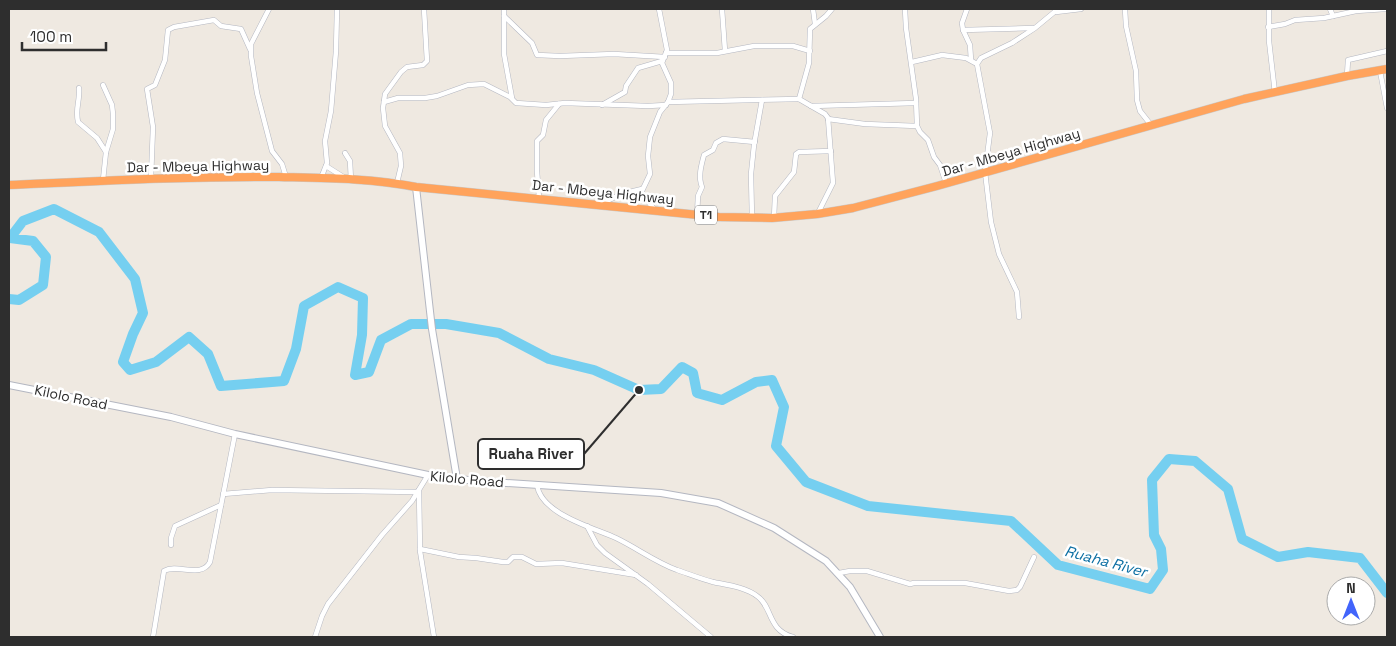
<svg xmlns="http://www.w3.org/2000/svg" width="1396" height="646" font-family="'Space Grotesk',sans-serif">
	<style>
		.lines { fill: none; stroke-linecap: round; stroke-linejoin: round }
		.river { stroke: #75cff0; stroke-width: 10 }
		.street-casing { stroke: #b4b7c1; stroke-width: 5.5 }
		.secondary-casing { stroke: #b4b7c1; stroke-width: 8 }
		.highway-casing { stroke: #c9c9c9; stroke-width: 9 }
		.street { stroke: #fff; stroke-width: 4.5 }
		.secondary { stroke: #fff; stroke-width: 6 }
		.highway { stroke: #ffa35c; stroke-width: 8 }
		.labels { text-anchor: middle; dominant-baseline: central; stroke-width: 5; stroke-linejoin: round; paint-order: stroke }
		.shield { fill: #fff; stroke: #6d6d6d; stroke-width: 1 }
		.shield-label { font-size: 12px; font-weight: bold; fill: #2e2e2e }
		.street-label { font-size: 14px; fill: #2e2e2e; stroke: #fff }
		.water-label { font-size: 15px; font-style: italic; fill: #0d6fa3; stroke: #fff }
		.leader { fill: none; stroke: #2e2e2e; stroke-width: 2 }
		.callout-dot { fill: #2e2e2e; stroke: #fff; stroke-width: 2 }
		.callout { fill: #fff; stroke: #2e2e2e; stroke-width: 2 }
		.callout-label { font-size: 15px; text-anchor: middle; font-weight: bold; fill: #2e2e2e }
	</style>
	<rect width="100%" height="100%" fill="#efe9e1"/>
	<g class="lines">
		<path class="river" d="M 9,299 L 19,300 L 43,285 L 46,257 L 33,241 L 10,238 L 23,221 L 54,209 L 99,232 L 135,279 L 143,313 L 133,334 L 123,362 L 130,370 L 156,362 L 189,337 L 208,354 L 221,386 L 284,381 L 296,349 L 304,306 L 338,287 L 363,298 L 362,335 L 355,375 L 369,372 L 381,340 L 411,324 L 446,324 L 499,333 L 549,359 L 594,370 L 639,390 L 661,389 L 682,367 L 693,373 L 697,393 L 722,400 L 756,382 L 772,380 L 784,407 L 776,446 L 806,482 L 868,506 L 1011,521 L 1058,565 L 1150,589 L 1163,570 L 1161,549 L 1154,535 L 1152,480 L 1169,459 L 1195,461 L 1228,489 L 1242,539 L 1278,557 L 1308,552 L 1360,558 L 1387,593"/>
		<defs>
			<g id="street">
				<path d="M 269,9 L 251,44 L 251,56 L 257,93 L 272,151 L 282,164 L 286,177"/>
				<path d="M 504,9 L 504,54 L 512,98"/>
				<path d="M 722,9 L 725,51"/>
				<path d="M 813,9 L 815,24"/>
				<path d="M 905,9 L 906,28 L 916,99 L 917,126 L 920,132 L 928,140 L 934,157 L 940,165 L 946,183"/>
				<path d="M 967,9 L 962,23 L 963,30 L 970,45 L 971,60"/>
				<path d="M 1125,9 L 1126,26 L 1136,71 L 1137,100 L 1140,111 L 1151,125"/>
				<path d="M 1269,9 L 1269,41 L 1275,93"/>
				<path d="M 1330,9 L 1333,16"/>
				<path d="M 1056,12 L 1081,9"/>
				<path d="M 504,16 L 532,43 L 537,55 L 560,56 L 614,54 L 665,57"/>
				<path d="M 1268,27 L 1285,24 L 1295,20 L 1324,18 L 1356,11 L 1385,9"/>
				<path d="M 963,30 L 1034,28"/>
				<path d="M 666,53 L 717,53 L 754,46 L 793,46 L 810,51"/>
				<path d="M 912,62 L 942,55 L 966,58 L 977,64"/>
				<path d="M 1380,71 L 1387,108"/>
				<path d="M 1347,76 L 1348,60 L 1387,51"/>
				<path d="M 103,85 L 112,105 L 113,114 L 113,129 L 106,152 L 103,180"/>
				<path d="M 79,88 C 80,102 75,108 78,122 L 97,138 L 106,152"/>
				<path d="M 384,102 L 398,98 L 425,98 L 437,96 L 468,85 L 484,84 L 510,97 L 516,103 L 546,105 L 565,103 L 648,106 L 666,105"/>
				<path d="M 668,102 L 799,99"/>
				<path d="M 602,105 L 625,92 L 626,86 L 638,68 L 662,61"/>
				<path d="M 811,106 L 916,103"/>
				<path d="M 828,119 L 865,124 L 917,126"/>
				<path d="M 345,153 L 350,161 L 351,180"/>
				<path d="M 326,166 L 345,178"/>
				<path d="M 151,178 L 153,127 L 147,89 L 155,85 L 165,60 L 168,30 L 174,27 L 214,20 L 221,26 L 241,29 L 250,49"/>
				<path d="M 321,178 L 327,163 L 325,141 L 331,111 L 336,51 L 337,9"/>
				<path d="M 397,183 L 401,166 L 400,153 L 385,126 L 383,108 L 385,94 L 401,72 L 407,67 L 423,65 L 427,61 L 424,9"/>
				<path d="M 539,198 L 537,171 L 537,141 L 543,135 L 546,120 L 559,104"/>
				<path d="M 601,204 L 621,194 L 642,189"/>
				<path d="M 655,210 L 641,193 L 650,174 L 648,156 L 650,137 L 660,112 L 668,102 L 671,94 L 671,83 L 662,63 L 667,50 L 659,9"/>
				<path d="M 818,213 L 833,183 L 828,118 L 825,114 L 799,99 L 809,63 L 810,29 L 826,16 L 832,9"/>
				<path d="M 697,215 L 698,196 L 702,187 C 698,177 701,166 704,155 L 713,150 L 716,143 L 723,139 L 755,142"/>
				<path d="M 752,218 L 751,174 L 754,145 L 762,100"/>
				<path d="M 774,218 L 775,196 L 794,172 L 796,154 L 799,152 L 831,151"/>
				<path d="M 1019,317 L 1017,292 L 999,254 L 991,222 L 985,172 L 990,133 L 977,64 L 981,58 L 1012,43 L 1035,28 L 1058,9"/>
				<path d="M 537,485 C 541,514 592,527 616,538 C 637,548 655,562 677,570 C 689,574 701,579 713,582 C 727,585 745,587 757,596 C 773,607 767,630 793,637"/>
				<path d="M 419,490 L 420,551 L 434,637"/>
				<path d="M 223,494 L 272,490 L 417,492"/>
				<path d="M 587,526 L 597,545 L 605,553 L 648,584 L 711,637"/>
				<path d="M 171,545 L 171,538 L 175,526 L 221,505"/>
				<path d="M 420,549 L 459,557 L 476,558 L 503,562 L 508,562 L 513,557 L 522,557 L 536,564 L 562,563 L 636,575"/>
				<path d="M 839,573 L 850,571 L 867,571 L 910,584 L 914,583 L 965,583 L 1009,591 L 1017,590 L 1020,587 L 1034,557"/>
				<path d="M 153,637 L 164,571 C 178,563 201,579 210,562 L 235,434"/>
				<path d="M 315,637 L 322,616 L 328,604 L 382,535 L 412,501 L 428,475"/>
			</g>
			<g id="secondary">
				<path d="M 416,187 L 432,329 L 457,479"/>
				<path d="M 9,385 L 171,417 L 235,434 L 428,475 L 476,481 L 661,493 L 718,503 L 774,528 L 826,561 L 850,587 L 880,637"/>
			</g>
			<path id="highway" d="M 9,185 C 99,181 189,176 279,177 C 324,178 371,178 416,187 L 719,217 L 772,218 L 817,214 L 853,208 L 937,186 L 1244,99 L 1347,76 L 1387,69"/>
		</defs>
		<use href="#street" class="street-casing"/>
		<use href="#secondary" class="secondary-casing"/>
		<use href="#highway" class="highway-casing"/>
		<use href="#street" class="street"/>
		<use href="#secondary" class="secondary"/>
		<use href="#highway" class="highway"/>
	</g>
	<g class="labels">
		<rect class="shield" x="695" y="205.5" width="22" height="19" rx="4"/>
		<g class="shield-label">
			<text x="706" y="215">T1</text>
		</g>
		<g class="street-label">
			<text transform="translate(1011 152) rotate(-16)">Dar - Mbeya Highway</text>
			<text transform="translate(198 166) rotate(-1)">Dar - Mbeya Highway</text>
			<text transform="translate(603 192) rotate(6)">Dar - Mbeya Highway</text>
			<text transform="translate(71 397) rotate(12)">Kilolo Road</text>
			<text transform="translate(467 479) rotate(5)">Kilolo Road</text>
		</g>
		<g class="water-label">
			<text transform="translate(1106 561) rotate(15)">Ruaha River</text>
		</g>
	</g>
	<path class="leader" d="M639 390L584 454"/>
	<circle class="callout-dot" cx="639" cy="390" r="5"/>
	<rect class="callout" x="478" y="439" width="106" height="30" rx="5"/>
	<g class="callout-label">
		<text x="531" y="459">Ruaha River</text>
	</g>
	<rect width="1396" height="646" fill="none" stroke="#2e2e2e" stroke-width="20"/>
	<g transform="translate(1351 601)"><circle r="24" fill="#ffffff" stroke="#ababab"/>
	<path d="M0-4L9 19L0 12L-9 19Z" fill="#4264fb"/>
	<text y="-8" font-size="14" font-weight="bold" text-anchor="middle" fill="#2e2e2e">N</text>
	</g>
	<path d="M22 42v8h84v-8" fill="none" stroke="#2e2e2e" stroke-width="2.5"/>
	<text x="30" y="42" font-size="15" fill="#2e2e2e" stroke="#ffffff" stroke-width="4" paint-order="stroke">100 m</text>
</svg>
